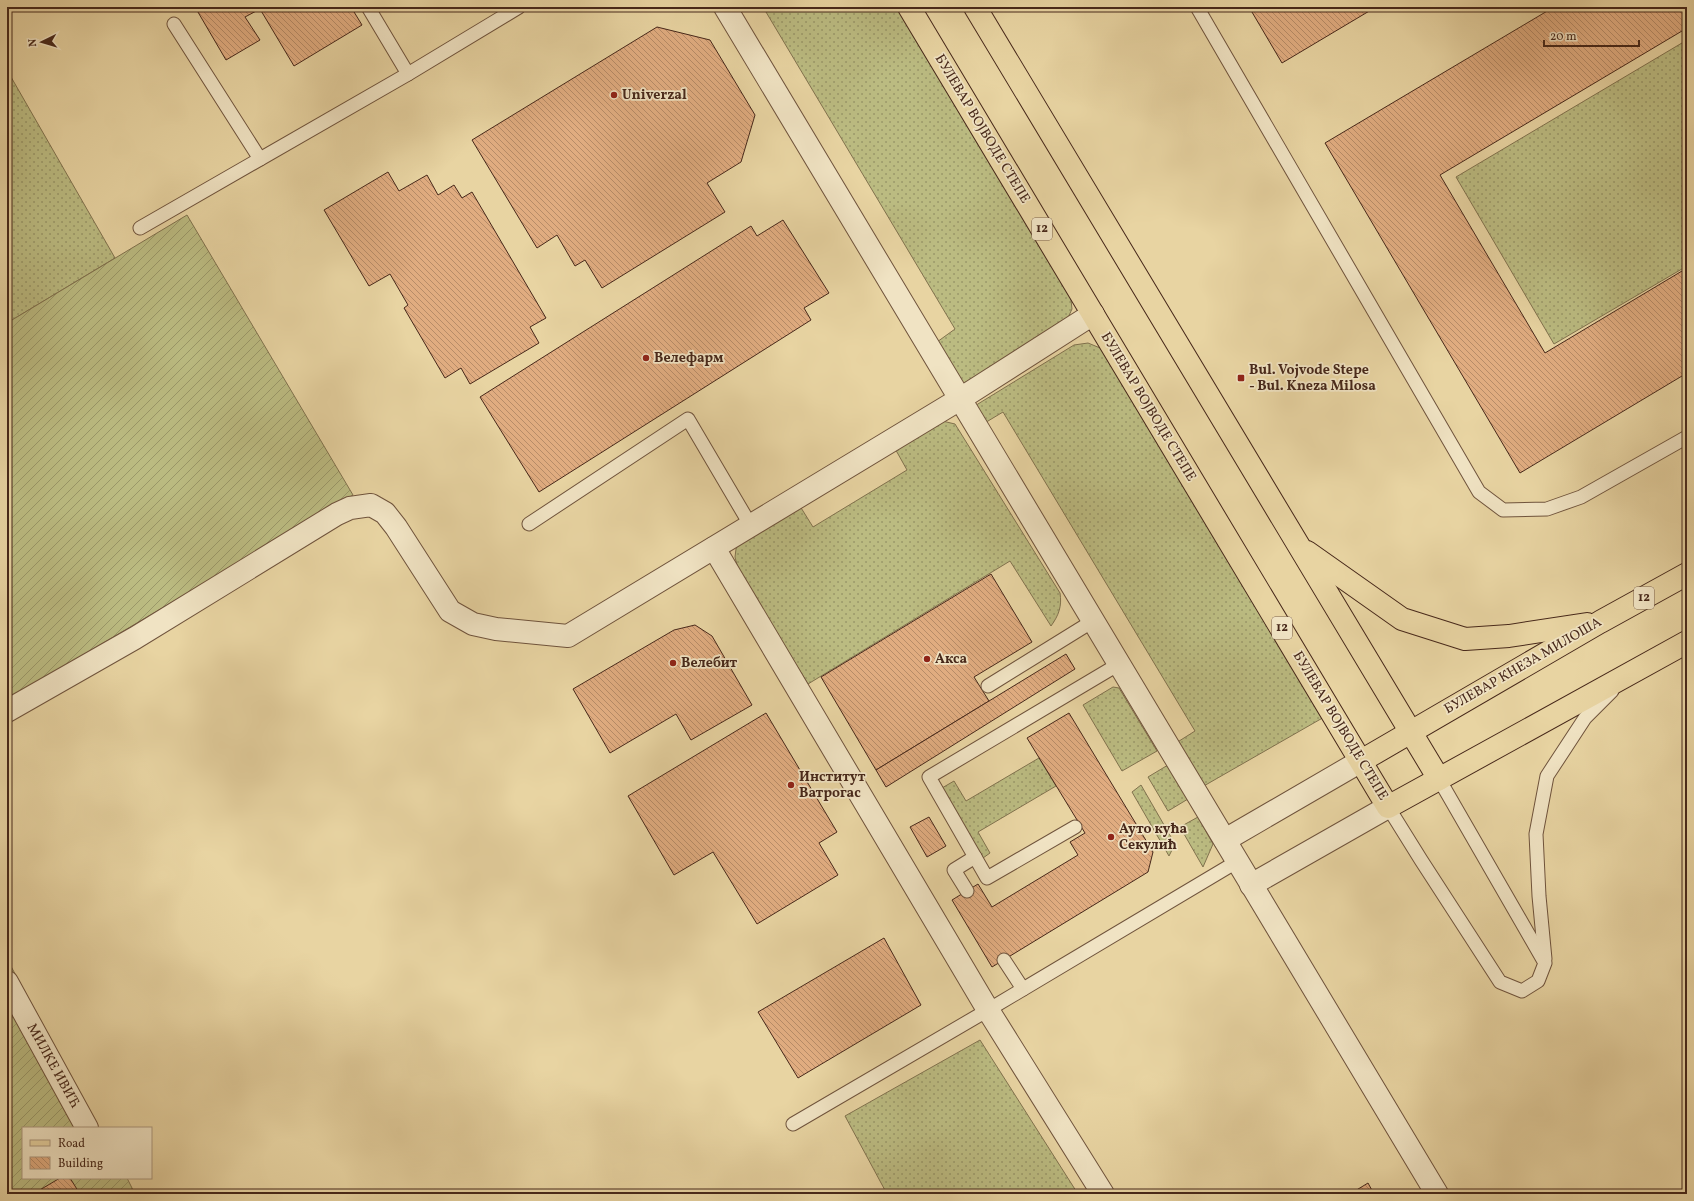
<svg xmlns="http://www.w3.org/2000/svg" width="1694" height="1201" font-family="Vollkorn,serif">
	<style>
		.grass { fill: url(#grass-dots); stroke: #81724e }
		.garden { fill: url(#garden-furrows); stroke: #81724e }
		.building { fill: url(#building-back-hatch); stroke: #47281a }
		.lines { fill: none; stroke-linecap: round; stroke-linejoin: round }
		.lane-casing { stroke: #6f533c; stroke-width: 15 }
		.street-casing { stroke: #6f533c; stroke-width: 24 }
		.primary-casing { stroke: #47281a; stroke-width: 24 }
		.lane { stroke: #f0e3c3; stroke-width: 13 }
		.street { stroke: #f0e3c3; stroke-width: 22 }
		.primary { stroke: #e8d4a2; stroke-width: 22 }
		.poi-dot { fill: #8f2418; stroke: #f0e3c3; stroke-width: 1.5 }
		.labels { text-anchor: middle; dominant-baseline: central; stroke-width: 3.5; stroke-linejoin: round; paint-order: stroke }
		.shield { fill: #f0e3c3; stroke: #7a604d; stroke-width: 1 }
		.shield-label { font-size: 13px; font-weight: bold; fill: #47281a }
		.poi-label { font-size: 14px; font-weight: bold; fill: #47281a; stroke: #f0e3c3; text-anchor: start }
		.street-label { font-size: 14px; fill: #47281a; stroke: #f0e3c3 }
	</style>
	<defs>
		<pattern id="grass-dots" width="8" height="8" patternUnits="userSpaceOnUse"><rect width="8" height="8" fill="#bbbb81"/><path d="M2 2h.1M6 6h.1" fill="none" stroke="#9a9869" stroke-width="1.8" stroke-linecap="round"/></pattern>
		<pattern id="garden-furrows" width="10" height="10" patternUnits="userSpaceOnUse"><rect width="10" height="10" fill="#bbbb81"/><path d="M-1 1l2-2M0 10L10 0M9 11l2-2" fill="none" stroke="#9a9869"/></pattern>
		<pattern id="building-back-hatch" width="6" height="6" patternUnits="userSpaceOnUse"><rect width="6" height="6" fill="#e0ac80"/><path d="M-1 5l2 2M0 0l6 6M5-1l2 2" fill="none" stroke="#b78c68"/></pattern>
	</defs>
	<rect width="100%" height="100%" fill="#e8d4a2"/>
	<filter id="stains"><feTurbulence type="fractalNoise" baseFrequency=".005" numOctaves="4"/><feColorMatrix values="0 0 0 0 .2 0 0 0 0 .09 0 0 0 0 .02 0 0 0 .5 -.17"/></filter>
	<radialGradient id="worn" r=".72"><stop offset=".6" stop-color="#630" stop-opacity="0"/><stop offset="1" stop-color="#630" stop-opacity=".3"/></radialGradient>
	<g class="grass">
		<path d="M 763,7 L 899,7 L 1070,291 L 1072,309 L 1066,322 L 963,385 L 937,342 L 955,329 Z"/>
		<path d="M 1687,40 L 1687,266 L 1554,344 L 1456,177 Z"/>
		<path d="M 7,70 L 115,258 L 7,323 Z"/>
		<path d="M 1088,343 L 1105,350 L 1326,716 L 1202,787 L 1176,743 L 1195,731 L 1003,412 L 983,424 L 973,407 L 1074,345 Z"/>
		<path d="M 938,420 L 955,424 L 1060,593 C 1062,606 1059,615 1051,626 L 1010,561 L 808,684 L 738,569 L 735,557 L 736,549 L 741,538 L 798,503 L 813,527 L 907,470 L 893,445 Z"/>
		<path d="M 1113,687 L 1119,688 L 1157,751 L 1122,771 L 1083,705 Z"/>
		<path d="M 1039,758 L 1056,786 L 978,832 L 990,853 L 983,858 L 942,788 L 954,781 L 966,801 Z"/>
		<path d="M 1168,765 L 1188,799 L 1168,811 L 1148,777 Z"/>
		<path d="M 1141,785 L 1175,844 L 1169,856 L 1132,792 Z"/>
		<path d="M 1198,817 L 1213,844 L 1203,867 L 1180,827 Z"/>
		<path d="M 980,1040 L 1078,1194 L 887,1194 L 845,1116 Z"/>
	</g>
	<g class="garden">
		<path d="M 187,215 L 353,495 L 7,700 L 7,323 Z"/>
		<path d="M 7,959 L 99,1128 L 23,1128 L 23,1178 L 127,1178 L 135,1194 L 7,1194 Z"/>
	</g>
	<g class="building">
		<path d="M 195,7 L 351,7 L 362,25 L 294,66 L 260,9 L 245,17 L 260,40 L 226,60 Z"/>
		<path d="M 1249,7 L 1376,7 L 1282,63 Z"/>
		<path d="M 1554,7 L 1687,7 L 1687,28 L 1440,175 L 1545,353 L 1687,268 L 1687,373 L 1520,473 L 1325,143 Z"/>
		<path d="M 657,27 L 710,40 L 755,115 L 741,162 L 707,183 L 725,212 L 602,288 L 585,260 L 575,266 L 557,235 L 537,248 L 472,140 Z"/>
		<path d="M 388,172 L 399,191 L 427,175 L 438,195 L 454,185 L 462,198 L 472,192 L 546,318 L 530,327 L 539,343 L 470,384 L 461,368 L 445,378 L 404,308 L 408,305 L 390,274 L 369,286 L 324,210 Z"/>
		<path d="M 783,220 L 829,293 L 804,308 L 811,320 L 539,492 L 480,397 L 751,226 L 757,236 Z"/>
		<path d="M 991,574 L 1032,642 L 974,677 L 989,701 L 876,770 L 821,677 Z"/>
		<path d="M 695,625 L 712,636 L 752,705 L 691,740 L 676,714 L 610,753 L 573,689 L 674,630 Z"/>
		<path d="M 1066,654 L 1075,669 L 886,787 L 876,770 Z"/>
		<path d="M 766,713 L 837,832 L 819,843 L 838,875 L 757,924 L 713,852 L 674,875 L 628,796 Z"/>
		<path d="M 1069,713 L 1153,852 L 1148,872 L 992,967 L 952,900 L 978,884 L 992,907 L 1078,855 L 1070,842 L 1085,833 L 1027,738 Z"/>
		<path d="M 929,817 L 946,846 L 927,857 L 910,827 Z"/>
		<path d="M 884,938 L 921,1005 L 798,1078 L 758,1012 Z"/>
		<path d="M 60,1178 L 70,1178 L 80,1194 L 33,1194 Z"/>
		<path d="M 1368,1183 L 1374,1194 L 1350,1194 Z"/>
	</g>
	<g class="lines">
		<defs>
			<g id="lane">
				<path d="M 368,7 L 408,74"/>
				<path d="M 1197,7 L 1479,492 L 1503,510 L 1547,509 L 1581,497 L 1687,437"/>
				<path d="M 174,24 L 260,159"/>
				<path d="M 140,228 L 408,74 L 519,7"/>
				<path d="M 529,524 L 688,419 L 751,526"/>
				<path d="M 988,686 L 1093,621"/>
				<path d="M 1388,807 L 1421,860 L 1500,982 L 1522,991 L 1538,981 L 1545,963 L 1439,779"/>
				<path d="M 1075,827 L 987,878 L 929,777 L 1119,664"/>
				<path d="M 967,891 L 954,870 L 975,857"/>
				<path d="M 1545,959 L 1539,896 L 1536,834 L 1547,776 L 1585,718 L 1612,691"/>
				<path d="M 1004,960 L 1023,989"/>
				<path d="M 793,1124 L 988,1010 L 1238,861"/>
			</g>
			<g id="street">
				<path d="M 725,7 L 1437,1194"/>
				<path d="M 714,548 L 988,1010 L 1103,1194"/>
				<path d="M 7,711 L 135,638 L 337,514 L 350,508 L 371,505 L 385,513 L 396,527 L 450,611 L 473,624 L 496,629 L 568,636 L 960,399 L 1093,314"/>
				<path d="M 1225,840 L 1361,761"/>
				<path d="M 1251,885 L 1388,807"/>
				<path d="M 7,982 L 87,1128"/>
			</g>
			<g id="primary">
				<path d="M 909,7 L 1388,807 L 1687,642"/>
				<path d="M 975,7 L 1439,779"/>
				<path d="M 1307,552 L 1402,619 L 1465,639 L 1509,636 L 1587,624"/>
				<path d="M 1361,761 L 1600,622 L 1687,574"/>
			</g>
		</defs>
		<use href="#lane" class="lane-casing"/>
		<use href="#street" class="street-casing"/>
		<use href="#primary" class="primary-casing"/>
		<use href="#lane" class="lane"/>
		<use href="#street" class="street"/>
		<use href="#primary" class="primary"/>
	</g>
	<g class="poi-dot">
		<circle cx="614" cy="95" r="4"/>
		<circle cx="646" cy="358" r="4"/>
		<rect x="1237" y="374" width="8" height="8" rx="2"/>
		<circle cx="927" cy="659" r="4"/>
		<circle cx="673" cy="663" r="4"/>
		<circle cx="791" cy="785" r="4"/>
		<circle cx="1111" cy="837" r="4"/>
	</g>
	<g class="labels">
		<g class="shield">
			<rect x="1032" y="218" width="20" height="22" rx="3"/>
			<rect x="1634" y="587" width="20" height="22" rx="3"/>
			<rect x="1272" y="617" width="20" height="22" rx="3"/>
		</g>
		<g class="shield-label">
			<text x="1042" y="229">12</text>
			<text x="1644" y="598">12</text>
			<text x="1282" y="628">12</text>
		</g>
		<g class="poi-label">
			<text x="622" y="95">Univerzal</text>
			<text x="654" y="358">Велефарм</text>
			<text x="1249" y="370">Bul. Vojvode Stepe<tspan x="1249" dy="16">- Bul. Kneza Milosa</tspan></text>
			<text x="935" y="659">Акса</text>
			<text x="681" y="663">Велебит</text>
			<text x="799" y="777">Институт<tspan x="799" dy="16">Ватрогас</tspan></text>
			<text x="1119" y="829">Ауто кућа<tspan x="1119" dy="16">Секулић</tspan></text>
		</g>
		<g class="street-label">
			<text transform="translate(982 129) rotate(59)">БУЛЕВАР ВОЈВОДЕ СТЕПЕ</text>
			<text transform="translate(1148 407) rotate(59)">БУЛЕВАР ВОЈВОДЕ СТЕПЕ</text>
			<text transform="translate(1523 666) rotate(-30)">БУЛЕВАР КНЕЗА МИЛОША</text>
			<text transform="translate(1340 726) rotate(59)">БУЛЕВАР ВОЈВОДЕ СТЕПЕ</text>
			<text transform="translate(53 1066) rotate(61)">МИЛКЕ ИВИЋ</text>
		</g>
	</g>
	<rect width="1694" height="1201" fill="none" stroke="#e8d4a2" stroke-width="24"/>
	<rect x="8" y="8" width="1678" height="1185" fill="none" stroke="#47281a" stroke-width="2"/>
	<rect x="12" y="12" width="1670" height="1177" fill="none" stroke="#47281a"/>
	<rect x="22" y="1127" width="130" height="52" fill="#f0e3c3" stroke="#ac987f"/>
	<rect x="30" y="1140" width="20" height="6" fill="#e8d4a2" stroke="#ac987f"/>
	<text x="58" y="1147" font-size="12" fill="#47281a">Road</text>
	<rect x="30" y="1157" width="20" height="12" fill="url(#building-back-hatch)" stroke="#ac987f"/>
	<text x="58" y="1167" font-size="12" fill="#47281a">Building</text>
	<g transform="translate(42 42) rotate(265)" stroke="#f0e3c3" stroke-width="3" paint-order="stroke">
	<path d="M0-3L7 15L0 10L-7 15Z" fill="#47281a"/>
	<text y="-6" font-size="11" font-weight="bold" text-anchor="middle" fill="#47281a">N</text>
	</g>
	<path d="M1544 40v6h95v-6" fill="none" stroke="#47281a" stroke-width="2"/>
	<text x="1550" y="40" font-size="12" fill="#47281a" stroke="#f0e3c3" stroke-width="3" paint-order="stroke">20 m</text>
	<rect width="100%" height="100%" filter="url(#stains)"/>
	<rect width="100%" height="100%" fill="url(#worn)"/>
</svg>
